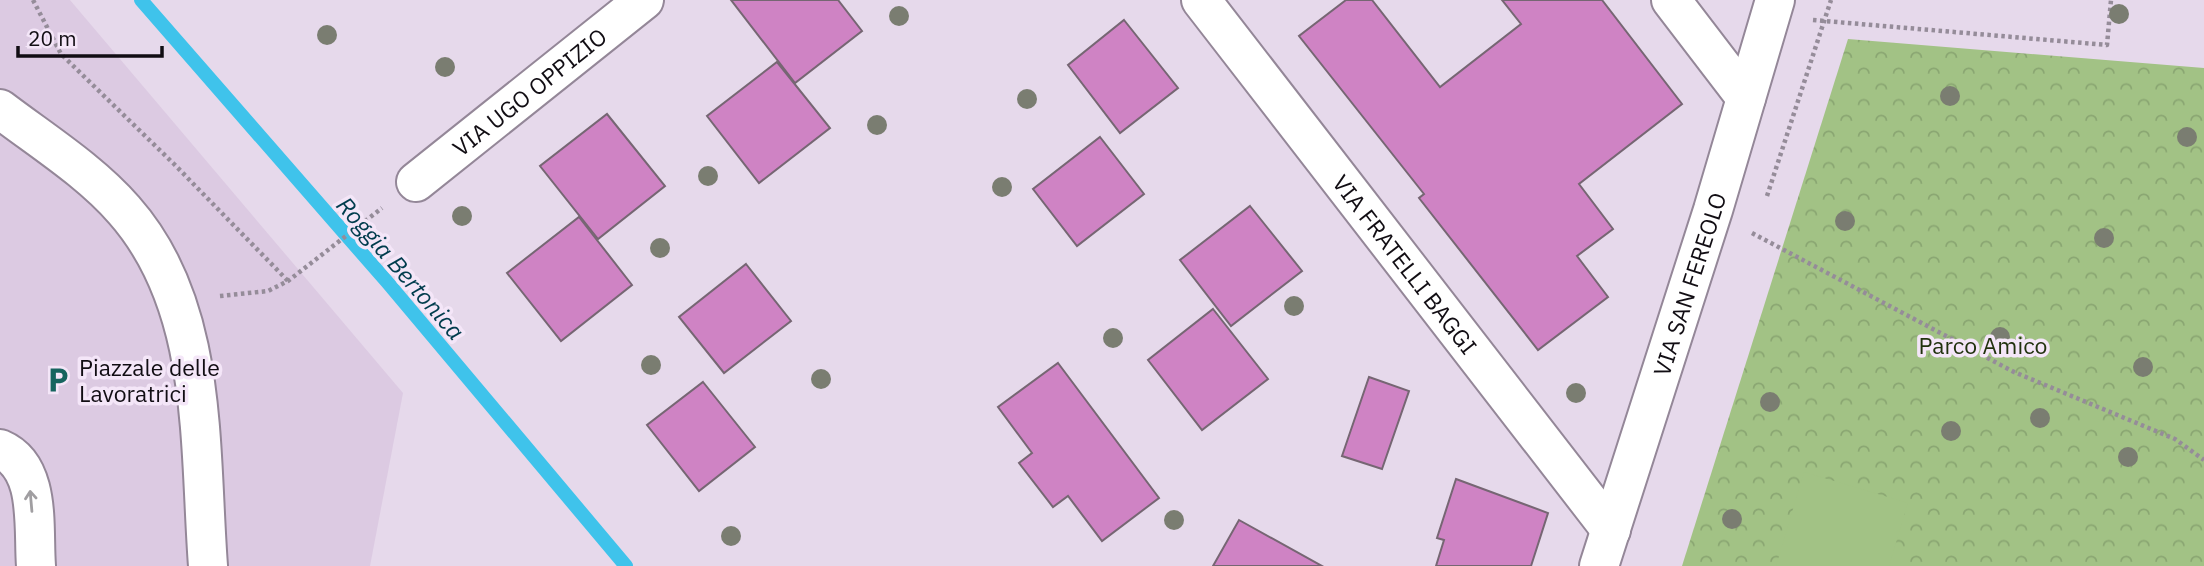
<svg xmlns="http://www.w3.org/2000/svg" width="2204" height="566" font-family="'IBM Plex Sans',sans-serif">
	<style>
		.built { fill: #dccae2 }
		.park { fill: url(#park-crowns) }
		.pitch { fill: #a2c285 }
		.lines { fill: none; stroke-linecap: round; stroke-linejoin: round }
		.stream { stroke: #3fc3eb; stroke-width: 14 }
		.building { fill: #cf83c4; stroke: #766673; stroke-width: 2 }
		.minor-casing { stroke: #948798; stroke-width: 42 }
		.path { stroke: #958c99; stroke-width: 4.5; stroke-dasharray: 3.5 3.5; stroke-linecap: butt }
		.minor { stroke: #fff; stroke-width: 38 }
		.tree { fill: #7a7d71 }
		.oneway { stroke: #a09ea1 }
		.labels { text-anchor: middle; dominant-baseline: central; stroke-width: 7; stroke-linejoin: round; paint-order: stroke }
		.street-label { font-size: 23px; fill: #110d13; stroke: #f4e6f8 }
		.park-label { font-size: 23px; fill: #21320e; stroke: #f4e6f8 }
		.poi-label { font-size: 23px; fill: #110d13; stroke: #f4e6f8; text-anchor: start }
		.water-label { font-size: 24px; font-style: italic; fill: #003c4d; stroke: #f4e6f8 }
	</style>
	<defs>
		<pattern id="park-crowns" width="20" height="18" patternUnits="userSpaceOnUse" patternTransform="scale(1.75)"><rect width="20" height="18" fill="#a2c285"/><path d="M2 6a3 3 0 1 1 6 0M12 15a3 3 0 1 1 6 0" fill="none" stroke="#8aa672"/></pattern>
	</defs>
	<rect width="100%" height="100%" fill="#e6d9eb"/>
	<path class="built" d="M 0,0 L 70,0 L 403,393 L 370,566 L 0,566 Z"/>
	<path class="park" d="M 1848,39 L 2204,68 L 2204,566 L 1682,566 Z"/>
	<path class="pitch" d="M 1804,472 L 1908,503 L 1889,566 L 1776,566 Z"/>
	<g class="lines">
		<path class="stream" d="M 141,0 L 388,283 L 626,566"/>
	</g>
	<g class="building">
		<path d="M 731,0 L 838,0 L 862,31 L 795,83 Z"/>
		<path d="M 1346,0 L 1372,0 L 1440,87 L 1521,24 L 1502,0 L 1602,0 L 1682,104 L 1579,184 L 1613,229 L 1577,256 L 1608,297 L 1538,350 L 1419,198 L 1424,194 L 1299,36 Z"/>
		<path d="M 1124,20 L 1178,88 L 1120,133 L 1068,65 Z"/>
		<path d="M 777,62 L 830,128 L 759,183 L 707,116 Z"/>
		<path d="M 607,114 L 665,186 L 598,239 L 540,166 Z"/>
		<path d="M 1100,137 L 1144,194 L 1077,246 L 1033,189 Z"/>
		<path d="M 1250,206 L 1302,271 L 1231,326 L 1180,260 Z"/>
		<path d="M 579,217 L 632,285 L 561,341 L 507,273 Z"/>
		<path d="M 746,264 L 791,321 L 724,373 L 679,317 Z"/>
		<path d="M 1213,309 L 1268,379 L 1202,430 L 1148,360 Z"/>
		<path d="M 1058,363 L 1159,498 L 1102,541 L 1068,496 L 1053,507 L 1019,463 L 1032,453 L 998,407 Z"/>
		<path d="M 1369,377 L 1409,391 L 1382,469 L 1342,456 Z"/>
		<path d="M 703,382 L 755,447 L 699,491 L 647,425 Z"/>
		<path d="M 1456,479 L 1548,513 L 1531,566 L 1436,566 L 1444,540 L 1437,538 Z"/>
		<path d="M 1239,520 L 1322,566 L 1213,566 Z"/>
	</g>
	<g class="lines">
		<defs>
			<g id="minor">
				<path id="s1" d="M 1201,0 L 1611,530"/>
				<path d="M 1671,0 L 1746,98"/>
				<path d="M 0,109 C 42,141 90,171 124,210 C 209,306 199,446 208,566"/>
				<path id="s2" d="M 416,182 L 644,0"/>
				<path d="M 0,449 C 42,467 33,528 36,566"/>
				<path id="s3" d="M 1599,566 L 1713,210 L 1775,0"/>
			</g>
		</defs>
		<use href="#minor" class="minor-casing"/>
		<g class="path">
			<path d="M 33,0 L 61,54 L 174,164 L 288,281"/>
			<path d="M 1813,20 L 2107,45 L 2111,0"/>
			<path d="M 1767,196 L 1831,0"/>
			<path d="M 1752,233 L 2014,372 L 2175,439 L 2204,460"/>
			<path d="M 220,296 L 268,291 L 288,281 L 382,208"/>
		</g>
		<use href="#minor" class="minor"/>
	</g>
	<g class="tree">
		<circle cx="2119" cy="14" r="10"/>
		<circle cx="899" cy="16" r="10"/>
		<circle cx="327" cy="35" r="10"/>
		<circle cx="445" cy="67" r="10"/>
		<circle cx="1950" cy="96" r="10"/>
		<circle cx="1027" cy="99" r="10"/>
		<circle cx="877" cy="125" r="10"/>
		<circle cx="2187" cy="137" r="10"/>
		<circle cx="708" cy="176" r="10"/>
		<circle cx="1002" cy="187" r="10"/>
		<circle cx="462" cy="216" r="10"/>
		<circle cx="1845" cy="221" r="10"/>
		<circle cx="2104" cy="238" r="10"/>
		<circle cx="660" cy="248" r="10"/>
		<circle cx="1294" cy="306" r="10"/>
		<circle cx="2000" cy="337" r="10"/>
		<circle cx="1113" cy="338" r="10"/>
		<circle cx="651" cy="365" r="10"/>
		<circle cx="2143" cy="367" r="10"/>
		<circle cx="821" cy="379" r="10"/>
		<circle cx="1576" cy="393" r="10"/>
		<circle cx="1770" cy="402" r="10"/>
		<circle cx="2040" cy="418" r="10"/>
		<circle cx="1951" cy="431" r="10"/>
		<circle cx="2128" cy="457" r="10"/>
		<circle cx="1732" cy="519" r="10"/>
		<circle cx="1174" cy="520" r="10"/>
		<circle cx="731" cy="536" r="10"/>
	</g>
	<defs><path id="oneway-shaft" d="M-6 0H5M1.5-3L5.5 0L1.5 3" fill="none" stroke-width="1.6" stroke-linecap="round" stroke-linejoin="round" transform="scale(1.75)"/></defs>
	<use class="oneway" href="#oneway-shaft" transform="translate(31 501) rotate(-95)"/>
	<defs>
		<symbol id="parking-bare" viewBox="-9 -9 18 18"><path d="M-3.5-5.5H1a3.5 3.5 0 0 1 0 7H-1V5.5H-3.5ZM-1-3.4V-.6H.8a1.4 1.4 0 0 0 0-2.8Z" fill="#16645f" stroke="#f4e6f8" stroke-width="2.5" paint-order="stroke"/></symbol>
	</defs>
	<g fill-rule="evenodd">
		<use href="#parking-bare" x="39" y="361" width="38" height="38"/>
	</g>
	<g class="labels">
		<g class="street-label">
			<text stroke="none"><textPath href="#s2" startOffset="145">VIA UGO OPPIZIO</textPath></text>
			<text stroke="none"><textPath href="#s1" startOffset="334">VIA FRATELLI BAGGI</textPath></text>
			<text stroke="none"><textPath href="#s3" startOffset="296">VIA SAN FEREOLO</textPath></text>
		</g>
		<g class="park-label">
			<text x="1983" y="345">Parco Amico</text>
		</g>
		<g class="poi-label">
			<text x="79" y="367">Piazzale delle<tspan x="79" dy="26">Lavoratrici</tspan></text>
		</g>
		<g class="water-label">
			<text transform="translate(401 268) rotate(49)">Roggia Bertonica</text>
		</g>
	</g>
	<path d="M18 46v10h144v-10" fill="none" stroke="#110d13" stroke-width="3.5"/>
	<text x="28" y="46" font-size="21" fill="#110d13" stroke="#f4e6f8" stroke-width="5" paint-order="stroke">20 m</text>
</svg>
